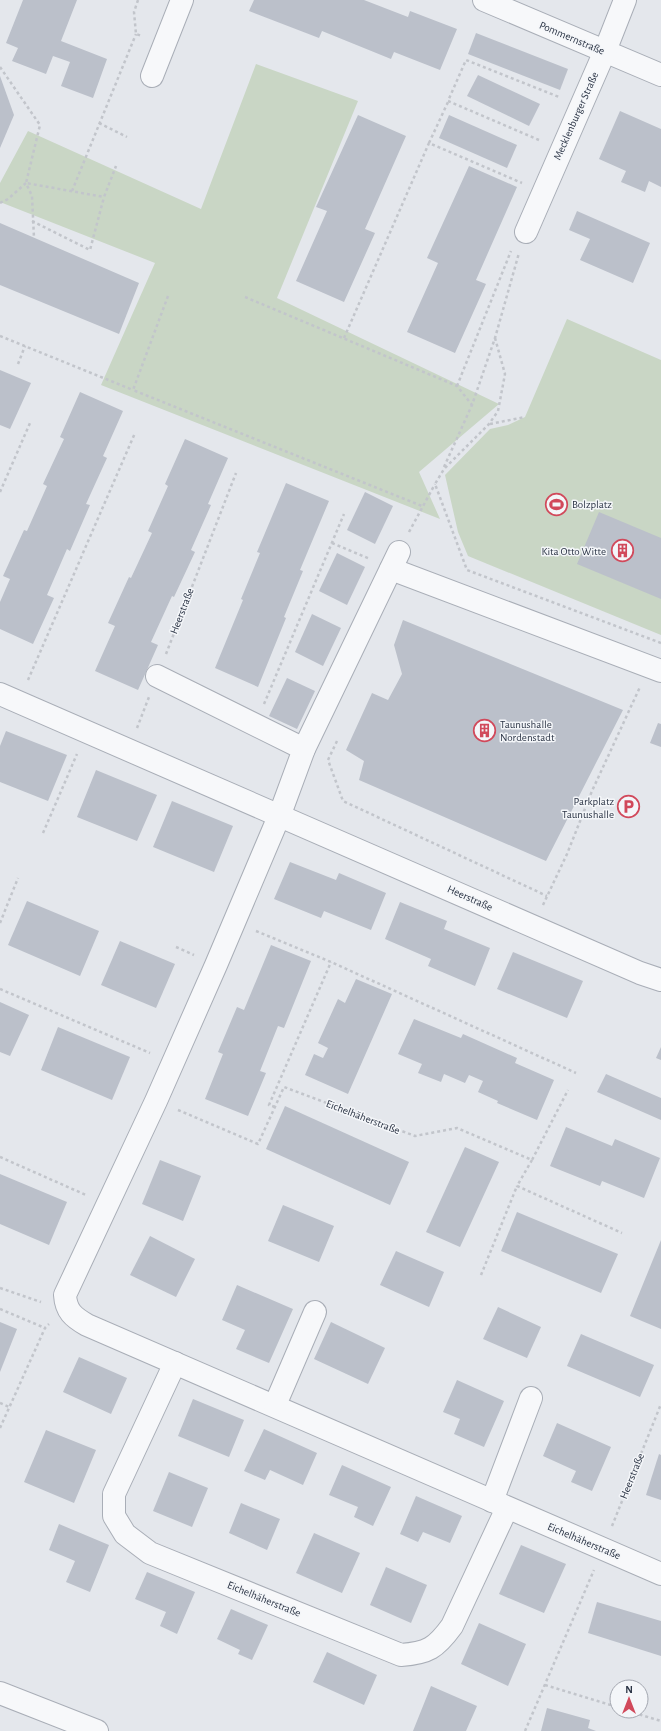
<svg xmlns="http://www.w3.org/2000/svg" width="661" height="1731" font-family="'Alegreya Sans',sans-serif">
	<style>
		.green { fill: #c9d6c5 }
		.building { fill: #bbc0ca }
		.lines { fill: none; stroke-linecap: round; stroke-linejoin: round }
		.minor-casing { stroke: #a9aeb7; stroke-width: 24 }
		.path { stroke: #c2c5cb; stroke-width: 2.5; stroke-dasharray: 3 3; stroke-linecap: butt }
		.minor { stroke: #f7f8fa; stroke-width: 22 }
		.labels { text-anchor: middle; dominant-baseline: central; stroke-width: 3; stroke-linejoin: round; paint-order: stroke }
		.street-label { font-size: 11px; fill: #2b3445; stroke: #f4f6f9 }
		.poi-label { font-size: 11px; fill: #2b3445; stroke: #f4f6f9; text-anchor: start }
	</style>
	<rect width="100%" height="100%" fill="#e4e7ec"/>
	<g class="green">
		<path d="M 256,64 L 358,101 L 277,298 L 499,404 L 419,472 L 440,519 L 101,385 L 155,263 L 0,202 L 0,183 L 28,131 L 201,209 Z"/>
		<path d="M 567,319 L 661,360 L 661,635 L 468,556 L 458,532 L 445,475 L 490,429 L 508,425 L 525,417 Z"/>
	</g>
	<g class="building">
		<path d="M 23,0 L 77,0 L 61,41 L 107,59 L 93,98 L 61,86 L 70,62 L 53,56 L 46,74 L 12,61 L 18,48 L 6,43 Z"/>
		<path d="M 254,0 L 364,0 L 408,17 L 410,11 L 457,29 L 440,70 L 394,52 L 391,59 L 322,31 L 319,38 L 249,11 Z"/>
		<path d="M 476,33 L 568,69 L 560,90 L 468,54 Z"/>
		<path d="M 478,75 L 540,104 L 529,126 L 467,96 Z"/>
		<path d="M 0,76 L 14,115 L 0,148 Z"/>
		<path d="M 620,111 L 661,129 L 661,187 L 649,181 L 645,192 L 621,182 L 626,171 L 599,159 Z"/>
		<path d="M 358,115 L 406,136 L 365,229 L 375,233 L 344,302 L 296,281 L 327,211 L 316,207 Z"/>
		<path d="M 449,115 L 517,145 L 507,168 L 439,138 Z"/>
		<path d="M 469,166 L 517,187 L 476,280 L 486,284 L 455,353 L 407,332 L 438,263 L 427,258 Z"/>
		<path d="M 577,211 L 650,243 L 633,283 L 580,260 L 590,239 L 569,230 Z"/>
		<path d="M 0,223 L 139,283 L 119,334 L 0,285 Z"/>
		<path d="M 0,370 L 31,383 L 10,429 L 0,425 Z"/>
		<path d="M 80,392 L 123,411 L 103,456 L 107,458 L 86,504 L 90,505 L 70,551 L 67,549 L 47,595 L 54,598 L 33,644 L 0,629 L 0,602 L 10,579 L 3,576 L 24,530 L 27,531 L 47,486 L 43,484 L 64,439 L 60,437 Z"/>
		<path d="M 185,439 L 228,458 L 208,504 L 211,505 L 191,550 L 195,552 L 174,597 L 172,596 L 151,642 L 158,645 L 138,690 L 95,671 L 115,626 L 108,623 L 129,577 L 131,578 L 152,533 L 148,531 L 168,486 L 165,484 Z"/>
		<path d="M 286,483 L 329,501 L 300,570 L 303,571 L 284,617 L 286,618 L 258,687 L 215,668 L 243,600 L 241,599 L 260,553 L 257,552 Z"/>
		<path d="M 365,492 L 393,506 L 375,544 L 347,530 Z"/>
		<path d="M 599,512 L 661,538 L 661,599 L 577,564 Z"/>
		<path d="M 337,553 L 365,567 L 347,605 L 319,591 Z"/>
		<path d="M 312,614 L 341,628 L 323,666 L 295,652 Z"/>
		<path d="M 403,620 L 623,710 L 546,861 L 359,780 L 364,761 L 346,750 L 372,693 L 388,700 L 402,674 L 394,645 Z"/>
		<path d="M 287,678 L 315,691 L 297,729 L 269,716 Z"/>
		<path d="M 658,723 L 661,724 L 661,747 L 650,743 Z"/>
		<path d="M 6,731 L 67,755 L 48,801 L 0,782 L 0,746 Z"/>
		<path d="M 96,770 L 157,795 L 137,841 L 77,817 Z"/>
		<path d="M 172,801 L 233,826 L 214,872 L 153,847 Z"/>
		<path d="M 290,862 L 336,880 L 339,873 L 386,893 L 371,930 L 324,911 L 321,918 L 274,899 Z"/>
		<path d="M 27,901 L 99,931 L 80,976 L 8,945 Z"/>
		<path d="M 400,902 L 447,921 L 444,929 L 490,948 L 475,986 L 428,966 L 431,959 L 385,939 Z"/>
		<path d="M 120,941 L 175,964 L 156,1008 L 101,985 Z"/>
		<path d="M 271,945 L 311,961 L 284,1028 L 278,1026 L 260,1071 L 266,1073 L 248,1116 L 205,1099 L 223,1054 L 218,1052 L 237,1007 L 244,1010 Z"/>
		<path d="M 513,952 L 583,981 L 567,1018 L 497,989 Z"/>
		<path d="M 356,979 L 392,994 L 348,1094 L 305,1075 L 314,1054 L 323,1058 L 328,1048 L 318,1043 L 338,999 L 345,1003 Z"/>
		<path d="M 0,1002 L 29,1015 L 10,1056 L 0,1052 Z"/>
		<path d="M 414,1019 L 461,1038 L 463,1034 L 517,1058 L 515,1063 L 554,1080 L 537,1120 L 497,1103 L 498,1101 L 478,1092 L 483,1081 L 469,1075 L 465,1083 L 444,1074 L 441,1082 L 418,1073 L 422,1064 L 398,1054 Z"/>
		<path d="M 58,1027 L 130,1057 L 112,1100 L 41,1070 Z"/>
		<path d="M 661,1047 L 661,1060 L 656,1058 Z"/>
		<path d="M 606,1074 L 661,1098 L 661,1120 L 597,1092 Z"/>
		<path d="M 285,1106 L 409,1162 L 390,1205 L 266,1149 Z"/>
		<path d="M 566,1127 L 612,1146 L 615,1139 L 660,1158 L 644,1198 L 602,1181 L 600,1186 L 550,1166 Z"/>
		<path d="M 465,1147 L 499,1162 L 460,1247 L 426,1232 Z"/>
		<path d="M 160,1160 L 201,1176 L 183,1221 L 142,1204 Z"/>
		<path d="M 0,1174 L 67,1202 L 49,1245 L 0,1224 Z"/>
		<path d="M 283,1205 L 334,1226 L 319,1262 L 268,1241 Z"/>
		<path d="M 517,1212 L 618,1254 L 601,1293 L 501,1251 Z"/>
		<path d="M 150,1236 L 195,1259 L 176,1297 L 130,1275 Z"/>
		<path d="M 661,1240 L 661,1329 L 630,1316 Z"/>
		<path d="M 396,1251 L 444,1272 L 429,1307 L 380,1285 Z"/>
		<path d="M 237,1285 L 293,1309 L 269,1363 L 236,1349 L 245,1330 L 222,1320 Z"/>
		<path d="M 498,1307 L 541,1327 L 527,1358 L 483,1339 Z"/>
		<path d="M 0,1322 L 17,1329 L 0,1372 Z"/>
		<path d="M 331,1322 L 385,1348 L 368,1384 L 314,1359 Z"/>
		<path d="M 581,1334 L 654,1365 L 640,1397 L 567,1366 Z"/>
		<path d="M 79,1357 L 127,1378 L 111,1414 L 63,1392 Z"/>
		<path d="M 457,1380 L 504,1401 L 484,1447 L 454,1434 L 460,1419 L 443,1412 Z"/>
		<path d="M 193,1399 L 244,1420 L 229,1457 L 178,1436 Z"/>
		<path d="M 557,1423 L 611,1447 L 592,1491 L 571,1482 L 576,1471 L 543,1456 Z"/>
		<path d="M 264,1429 L 317,1453 L 303,1485 L 270,1470 L 265,1480 L 244,1471 Z"/>
		<path d="M 46,1430 L 96,1450 L 74,1503 L 24,1482 Z"/>
		<path d="M 659,1454 L 661,1455 L 661,1500 L 646,1495 Z"/>
		<path d="M 342,1465 L 391,1487 L 373,1526 L 354,1517 L 358,1507 L 329,1495 Z"/>
		<path d="M 169,1472 L 208,1488 L 192,1527 L 153,1511 Z"/>
		<path d="M 416,1496 L 462,1516 L 450,1543 L 423,1532 L 418,1542 L 400,1534 Z"/>
		<path d="M 241,1503 L 280,1519 L 267,1550 L 229,1533 Z"/>
		<path d="M 59,1524 L 109,1545 L 90,1592 L 66,1582 L 75,1561 L 49,1550 Z"/>
		<path d="M 314,1533 L 360,1553 L 342,1593 L 296,1573 Z"/>
		<path d="M 521,1545 L 566,1564 L 544,1613 L 499,1594 Z"/>
		<path d="M 386,1567 L 427,1585 L 411,1623 L 370,1605 Z"/>
		<path d="M 147,1572 L 195,1592 L 177,1634 L 160,1626 L 166,1612 L 135,1599 Z"/>
		<path d="M 597,1602 L 661,1621 L 661,1656 L 588,1633 Z"/>
		<path d="M 231,1609 L 268,1625 L 252,1660 L 238,1654 L 240,1650 L 217,1639 Z"/>
		<path d="M 479,1623 L 526,1644 L 508,1686 L 461,1664 Z"/>
		<path d="M 327,1652 L 377,1675 L 364,1705 L 313,1682 Z"/>
		<path d="M 431,1686 L 477,1706 L 466,1731 L 413,1731 Z"/>
		<path d="M 547,1708 L 590,1720 L 588,1728 L 596,1731 L 541,1731 Z"/>
	</g>
	<g class="lines">
		<defs>
			<g id="minor">
				<path d="M 484,0 L 661,75"/>
				<path d="M 152,76 L 182,0"/>
				<path d="M 526,232 L 605,51 L 625,0"/>
				<path d="M 399,552 L 304,749 L 280,814 L 216,965 L 156,1101 L 65,1295 C 66,1311 73,1317 87,1325 L 661,1574"/>
				<path d="M 391,569 L 661,671"/>
				<path d="M 157,676 L 304,749"/>
				<path d="M 0,694 L 640,973 L 661,980"/>
				<path d="M 175,1363 L 114,1494 L 114,1516 L 125,1534 L 150,1553 L 401,1655 C 428,1653 436,1648 452,1626 L 507,1508"/>
				<path d="M 275,1405 L 315,1312"/>
				<path d="M 492,1501 L 531,1398"/>
				<path d="M 0,1693 L 97,1731"/>
			</g>
		</defs>
		<use href="#minor" class="minor-casing"/>
		<g class="path">
			<path d="M 138,0 L 134,12 L 136,34 L 142,36"/>
			<path d="M 0,67 L 40,125 L 26,183 L 104,197 L 116,166"/>
			<path d="M 99,123 L 127,137"/>
			<path d="M 539,140 L 448,101 L 466,60 L 559,97"/>
			<path d="M 429,143 L 448,102"/>
			<path d="M 72,191 L 136,34"/>
			<path d="M 0,203 L 8,199 L 26,183 L 32,196 L 34,238"/>
			<path d="M 32,221 L 90,250 L 104,197"/>
			<path d="M 168,296 L 133,390 L 422,506"/>
			<path d="M 245,297 L 457,386 L 472,405"/>
			<path d="M 0,336 L 133,390"/>
			<path d="M 344,338 L 429,143 L 522,183"/>
			<path d="M 495,338 L 505,374 L 498,411 L 489,424 L 444,469 L 435,484 L 467,570 L 661,643"/>
			<path d="M 18,364 L 25,346"/>
			<path d="M 457,386 L 511,251"/>
			<path d="M 490,424 L 525,417"/>
			<path d="M 444,467 L 472,405 L 495,338 L 519,253"/>
			<path d="M 0,492 L 30,423"/>
			<path d="M 409,532 L 435,484"/>
			<path d="M 332,543 L 370,559"/>
			<path d="M 166,654 L 236,473"/>
			<path d="M 28,680 L 135,433"/>
			<path d="M 264,704 L 344,514"/>
			<path d="M 137,728 L 149,697"/>
			<path d="M 337,741 L 328,760 L 343,801 L 547,896"/>
			<path d="M 43,833 L 77,754"/>
			<path d="M 543,905 L 567,854 L 592,791 L 640,687"/>
			<path d="M 0,923 L 18,878"/>
			<path d="M 256,931 L 331,962 L 576,1073"/>
			<path d="M 176,947 L 194,955"/>
			<path d="M 0,989 L 150,1053"/>
			<path d="M 275,1107 L 269,1105 L 331,962"/>
			<path d="M 178,1110 L 258,1144 L 284,1087 L 415,1136 L 457,1128 L 532,1160 L 568,1090"/>
			<path d="M 0,1157 L 86,1195"/>
			<path d="M 532,1160 L 517,1186 L 622,1233"/>
			<path d="M 481,1275 L 517,1186"/>
			<path d="M 0,1288 L 41,1302"/>
			<path d="M 0,1309 L 45,1328"/>
			<path d="M 0,1403 L 9,1407"/>
			<path d="M 0,1428 L 45,1328 L 49,1324"/>
			<path d="M 612,1526 L 661,1404"/>
			<path d="M 545,1685 L 617,1707"/>
			<path d="M 628,1711 L 661,1721"/>
			<path d="M 525,1731 L 594,1570"/>
		</g>
		<use href="#minor" class="minor"/>
	</g>
	<defs>
		<symbol id="stadium-ring" viewBox="-11 -11 22 22"><circle r="9.5" fill="#f4f6f9" stroke="#d1495b" stroke-width="1.5"/><path d="M0-5a6.5 5 0 1 0 0 10a6.5 5 0 1 0 0-10ZM-3.5-1.8h7v3.6h-7Z" fill="#d1495b"/></symbol>
		<symbol id="building-ring" viewBox="-11 -11 22 22"><circle r="9.5" fill="#f4f6f9" stroke="#d1495b" stroke-width="1.5"/><path d="M-4-6H4V6H1V3H-1V6H-4ZM-2.5-4.3h1.7v1.8h-1.7ZM.8-4.3h1.7v1.8H.8ZM-2.5-1h1.7V.8h-1.7ZM.8-1h1.7V.8H.8Z" fill="#d1495b"/></symbol>
		<symbol id="parking-ring" viewBox="-11 -11 22 22"><circle r="9.5" fill="#f4f6f9" stroke="#d1495b" stroke-width="1.5"/><path d="M-3.5-5.5H1a3.5 3.5 0 0 1 0 7H-1V5.5H-3.5ZM-1-3.4V-.6H.8a1.4 1.4 0 0 0 0-2.8Z" fill="#d1495b"/></symbol>
	</defs>
	<g fill-rule="evenodd">
		<use href="#stadium-ring" x="544" y="492" width="25" height="25"/>
		<use href="#building-ring" x="610" y="538" width="25" height="25"/>
		<use href="#building-ring" x="472" y="718" width="25" height="25"/>
		<use href="#parking-ring" x="616" y="794" width="25" height="25"/>
	</g>
	<g class="labels">
		<g class="street-label">
			<text transform="translate(572 38) rotate(23)">Pommernstraße</text>
			<text transform="translate(576 116) rotate(-66)">Mecklenburger Straße</text>
			<text transform="translate(182 611) rotate(-69)">Heerstraße</text>
			<text transform="translate(470 898) rotate(24)">Heerstraße</text>
			<text transform="translate(363 1117) rotate(21)">Eichelhäherstraße</text>
			<text transform="translate(632 1476) rotate(-68)">Heerstraße</text>
			<text transform="translate(584 1541) rotate(23)">Eichelhäherstraße</text>
			<text transform="translate(264 1599) rotate(22)">Eichelhäherstraße</text>
		</g>
		<g class="poi-label">
			<text x="572" y="504">Bolzplatz</text>
			<text x="606" y="551" text-anchor="end">Kita Otto Witte</text>
			<text x="500" y="724">Taunushalle<tspan x="500" dy="13">Nordenstadt</tspan></text>
			<text x="614" y="801" text-anchor="end">Parkplatz<tspan x="614" dy="13">Taunushalle</tspan></text>
		</g>
	</g>
	<g transform="translate(629 1699)"><circle r="19" fill="#f4f6f9" stroke="#a4a8b1"/>
	<path d="M0-3L7 15L0 10L-7 15Z" fill="#d1495b"/>
	<text y="-6" font-size="11" font-weight="bold" text-anchor="middle" fill="#2b3445">N</text>
	</g>
</svg>
